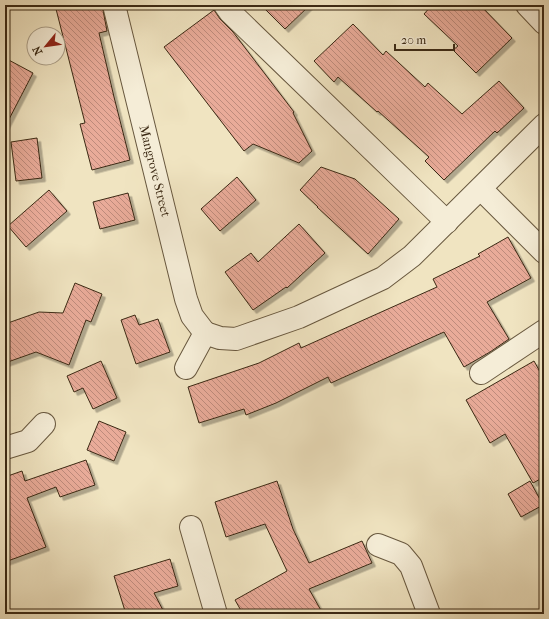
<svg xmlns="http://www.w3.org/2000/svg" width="549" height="619" font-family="'IM FELL French Canon',serif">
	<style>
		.building { fill: url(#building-back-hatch); stroke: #3b2914; filter: url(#shadow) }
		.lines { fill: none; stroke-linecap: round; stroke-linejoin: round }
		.minor-casing { stroke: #68583f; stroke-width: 24 }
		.minor { stroke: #f5edd7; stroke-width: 22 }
		.labels { text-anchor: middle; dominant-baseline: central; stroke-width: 3.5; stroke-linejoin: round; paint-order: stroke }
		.street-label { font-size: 13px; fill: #3b2914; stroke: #f5edd7 }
	</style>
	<defs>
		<pattern id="building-back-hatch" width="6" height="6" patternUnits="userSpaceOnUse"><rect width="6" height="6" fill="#e9ab99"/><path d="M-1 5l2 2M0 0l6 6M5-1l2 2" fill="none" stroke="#be8b7c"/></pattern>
		<filter id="shadow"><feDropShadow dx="3.5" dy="3.5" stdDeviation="0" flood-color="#0004"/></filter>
	</defs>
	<rect width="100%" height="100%" fill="#f0e4c1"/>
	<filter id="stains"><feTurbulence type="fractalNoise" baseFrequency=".005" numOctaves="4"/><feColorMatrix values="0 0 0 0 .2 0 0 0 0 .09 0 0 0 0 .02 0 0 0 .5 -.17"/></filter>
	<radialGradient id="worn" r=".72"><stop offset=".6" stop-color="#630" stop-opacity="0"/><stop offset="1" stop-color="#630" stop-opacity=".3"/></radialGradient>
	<g class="building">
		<path d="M 55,5 L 102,5 L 107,31 L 99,33 L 114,97 L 130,160 L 92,170 L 80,124 L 85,123 Z"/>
		<path d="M 261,5 L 310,5 L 285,29 Z"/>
		<path d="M 432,5 L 480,5 L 512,38 L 476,73 L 453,50 L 458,46 L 424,14 Z"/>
		<path d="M 214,10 L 220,19 L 233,32 L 294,112 L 293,113 L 312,151 L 299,163 L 253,144 L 244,151 L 164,47 Z"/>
		<path d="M 353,24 L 383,55 L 386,51 L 425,87 L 428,83 L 462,114 L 499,81 L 524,108 L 497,133 L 495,131 L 444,180 L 425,161 L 429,157 L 378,111 L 377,112 L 338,77 L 334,82 L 314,61 Z"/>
		<path d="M 5,58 L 33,73 L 5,127 Z"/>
		<path d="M 37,138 L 42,178 L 16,181 L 11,142 Z"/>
		<path d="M 321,167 L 355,179 L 399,219 L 368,254 L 317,207 L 318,207 L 300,190 Z"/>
		<path d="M 237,177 L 256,200 L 220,231 L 201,209 Z"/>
		<path d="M 49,190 L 67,211 L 26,247 L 8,226 Z"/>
		<path d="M 128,193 L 135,220 L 100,229 L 93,202 Z"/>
		<path d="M 299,224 L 325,253 L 287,288 L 286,287 L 253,310 L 225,272 L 251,253 L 258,262 Z"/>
		<path d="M 508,237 L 531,278 L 487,302 L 509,339 L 490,352 L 464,367 L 444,332 L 331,383 L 328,377 L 276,403 L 246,415 L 244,409 L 199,423 L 188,387 L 259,363 L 299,343 L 301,348 L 437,287 L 433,279 L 480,256 L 478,254 Z"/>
		<path d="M 75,283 L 102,294 L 91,322 L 86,320 L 69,365 L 36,352 L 5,363 L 5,324 L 39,312 L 63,313 Z"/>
		<path d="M 135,315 L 139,325 L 158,319 L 170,352 L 136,364 L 121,320 Z"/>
		<path d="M 101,361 L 117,398 L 93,409 L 83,388 L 74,392 L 67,376 Z"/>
		<path d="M 534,361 L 544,379 L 544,477 L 533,483 L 505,434 L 490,443 L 466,400 Z"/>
		<path d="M 99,421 L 126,432 L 114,461 L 87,450 Z"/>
		<path d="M 86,460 L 95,485 L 60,497 L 56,487 L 27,498 L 46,547 L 5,562 L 5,477 L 22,471 L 25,481 Z"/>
		<path d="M 277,481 L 293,529 L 309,563 L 362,541 L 372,563 L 309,589 L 323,614 L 243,614 L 235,600 L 287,571 L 265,524 L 226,537 L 215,502 Z"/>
		<path d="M 530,481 L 543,505 L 521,517 L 508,494 Z"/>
		<path d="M 170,559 L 178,586 L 154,593 L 165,614 L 126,614 L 114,576 Z"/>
	</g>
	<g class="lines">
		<defs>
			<g id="minor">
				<path d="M 114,5 L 186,299 L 192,316 L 205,333"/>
				<path d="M 225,5 L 230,12 L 447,222"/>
				<path d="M 527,5 L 544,23"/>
				<path d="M 481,189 L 544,252"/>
				<path d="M 205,333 L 220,338 L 236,339 L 299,317 L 383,278 L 412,256 L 544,125"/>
				<path d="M 186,368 L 205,333"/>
				<path d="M 481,373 L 544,331"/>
				<path d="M 5,448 L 28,441 L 44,424"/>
				<path d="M 191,527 L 216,614"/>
				<path d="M 378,545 L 401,554 L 411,566 L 429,614"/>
			</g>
		</defs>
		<use href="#minor" class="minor-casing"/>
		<use href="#minor" class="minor"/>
	</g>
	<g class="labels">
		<g class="street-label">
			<text transform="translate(155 171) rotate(76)">Mangrove Street</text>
		</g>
	</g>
	<rect width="549" height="619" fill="none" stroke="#f0e4c1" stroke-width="20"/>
	<rect x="6" y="6" width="537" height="607" fill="none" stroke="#3b2914" stroke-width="2"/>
	<rect x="10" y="10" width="529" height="599" fill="none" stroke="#3b2914"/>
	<g transform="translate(46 46) rotate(241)"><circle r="19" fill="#f5edd7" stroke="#ab9f89"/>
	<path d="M0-3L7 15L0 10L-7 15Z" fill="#8f2418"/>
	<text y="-6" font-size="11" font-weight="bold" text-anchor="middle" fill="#3b2914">N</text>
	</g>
	<path d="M395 44v6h59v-6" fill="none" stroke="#3b2914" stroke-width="2"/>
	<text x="401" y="44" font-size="12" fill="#3b2914" stroke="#f5edd7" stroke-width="3" paint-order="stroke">20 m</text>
	<rect width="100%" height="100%" filter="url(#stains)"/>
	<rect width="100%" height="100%" fill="url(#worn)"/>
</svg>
